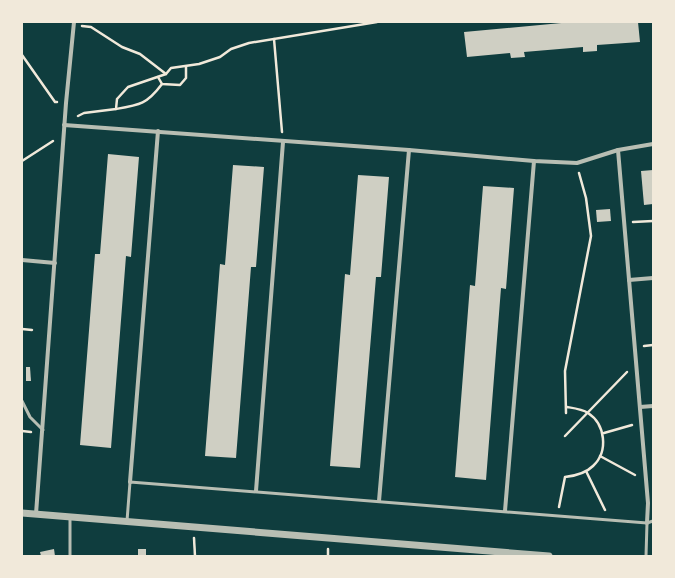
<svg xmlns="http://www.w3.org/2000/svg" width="675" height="578" font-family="'PT Sans Narrow',sans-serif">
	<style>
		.building { fill: #cfcfc3 }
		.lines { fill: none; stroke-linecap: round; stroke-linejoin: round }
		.path { stroke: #f1e9da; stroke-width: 2.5 }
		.service { stroke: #b8beb3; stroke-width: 3 }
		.minor { stroke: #b8beb3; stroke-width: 4 }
		.tertiary { stroke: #b8beb3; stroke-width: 7 }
	</style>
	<rect width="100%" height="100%" fill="#0f3d3e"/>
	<g class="building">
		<path d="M 572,22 L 638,22 L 640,42 L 597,45 L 597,51 L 583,52 L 583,47 L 524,52 L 525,57 L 511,58 L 510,53 L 467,57 L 464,32 Z"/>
		<path d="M 108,154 L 139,157 L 131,257 L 126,256 L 111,448 L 80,445 L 95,254 L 100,254 Z"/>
		<path d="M 233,165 L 264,167 L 256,267 L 251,267 L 236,458 L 205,456 L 220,264 L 225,265 Z"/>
		<path d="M 653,170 L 653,204 L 644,205 L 641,171 Z"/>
		<path d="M 358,175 L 389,177 L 381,277 L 376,277 L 360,468 L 330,466 L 345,274 L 350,275 Z"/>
		<path d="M 483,186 L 514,188 L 506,289 L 501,288 L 486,480 L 455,477 L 470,285 L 475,286 Z"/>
		<path d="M 610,209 L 611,221 L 597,222 L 596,210 Z"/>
		<path d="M 26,367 L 30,367 L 31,381 L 26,381 Z"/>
		<path d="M 54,549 L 55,556 L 41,556 L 40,552 Z"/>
		<rect x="138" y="549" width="8" height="7"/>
	</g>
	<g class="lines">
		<g class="path">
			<path d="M 82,26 L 91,27 L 122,47 L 140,54 L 166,74"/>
			<path d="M 274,39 L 282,132"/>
			<path d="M 22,55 L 55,102 L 57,102"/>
			<path d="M 158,77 L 162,84 L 180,85 L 186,78 L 186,67"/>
			<path d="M 116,109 C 140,105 147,104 162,84"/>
			<path d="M 78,116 L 84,113 L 116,109 L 117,99 L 128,87 L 166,74 L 171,68 L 199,64 L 220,57 L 231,49 L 249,43 L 377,22"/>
			<path d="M 22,161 L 53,141"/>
			<path d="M 633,222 L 653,221"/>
			<path d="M 22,329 L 32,330"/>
			<path d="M 644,346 L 653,345"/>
			<path d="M 566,413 L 565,371 L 591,236 L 586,198 L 579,173"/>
			<path d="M 22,431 L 31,432"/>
			<path d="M 604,433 L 632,425"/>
			<path d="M 565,436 L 627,372"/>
			<path d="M 600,456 L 635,475"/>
			<path d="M 586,471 L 605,510"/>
			<path d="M 559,507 L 565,477 C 574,476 586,473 593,466 C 609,451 605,424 588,413 C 582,409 573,408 567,407"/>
			<path d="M 194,538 L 195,556"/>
			<path d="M 328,549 L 328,556"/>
		</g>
		<g class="service">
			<path d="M 22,401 L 30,417 L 43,430"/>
			<path d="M 70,518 L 70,556"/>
			<path d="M 127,521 L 130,482 L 647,523 L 653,521"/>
			<path d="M 646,556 L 647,523"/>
		</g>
		<g class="minor">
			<path d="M 64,125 L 409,150 L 534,161 L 577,163 L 618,150 L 653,144"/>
			<path d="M 618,150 L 648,503 L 647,523"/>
			<path d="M 22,260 L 55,263"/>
			<path d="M 629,280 L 653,278"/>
			<path d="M 640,407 L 653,406"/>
			<path d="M 130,482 L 158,131"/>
			<path d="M 256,491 L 283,142"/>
			<path d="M 379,501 L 409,150"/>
			<path d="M 505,511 L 534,161"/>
			<path d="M 36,514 L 66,103 L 74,22"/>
		</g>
		<path class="tertiary" d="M 22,513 L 549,556"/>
	</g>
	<rect width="675" height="578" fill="none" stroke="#f1e9da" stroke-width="46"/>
</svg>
